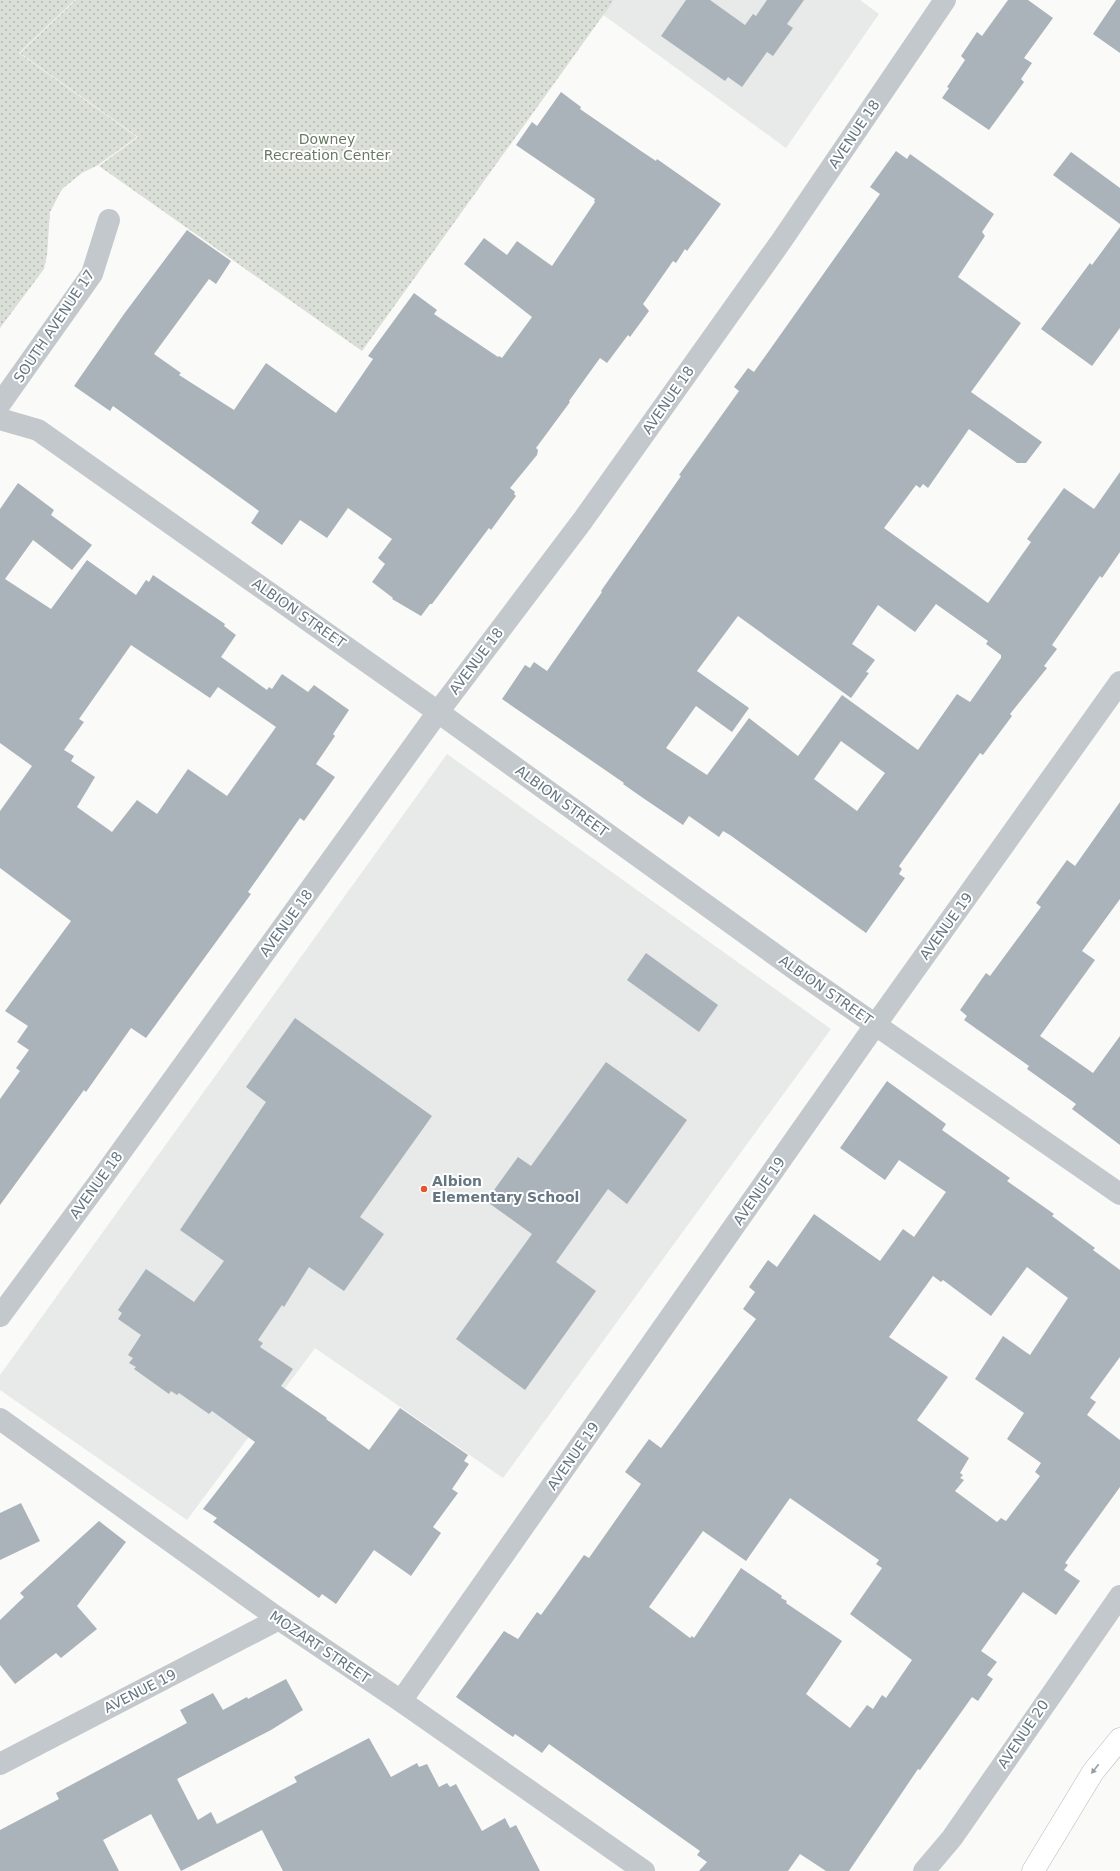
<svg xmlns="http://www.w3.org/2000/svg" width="1120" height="1871" font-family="'DejaVu Sans',sans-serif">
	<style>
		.built { fill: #e8e9e9 }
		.park { fill: url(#park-dots) }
		.building { fill: #aab3b9; fill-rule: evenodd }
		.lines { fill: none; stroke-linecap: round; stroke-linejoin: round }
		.highway-casing { stroke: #b4b9bd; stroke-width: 23 }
		.street { stroke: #c3c8cc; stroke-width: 22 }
		.highway { stroke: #fff; stroke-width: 22 }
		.oneway { fill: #939fa8 }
		.poi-dot { fill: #e4572e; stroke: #fff; stroke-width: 1.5 }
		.labels { text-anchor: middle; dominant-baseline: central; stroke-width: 4; stroke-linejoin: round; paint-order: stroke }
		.street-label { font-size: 14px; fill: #657683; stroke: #fff }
		.park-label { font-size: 14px; fill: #687a64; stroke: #fff }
		.poi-label { font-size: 14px; font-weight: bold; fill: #657683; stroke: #fff; text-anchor: start }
	</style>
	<defs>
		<pattern id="park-dots" width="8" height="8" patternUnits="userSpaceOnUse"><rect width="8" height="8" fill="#dadfd7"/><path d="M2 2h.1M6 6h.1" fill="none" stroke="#b4b9b4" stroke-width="1.8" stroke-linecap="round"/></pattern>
	</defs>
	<rect width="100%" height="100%" fill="#fafaf8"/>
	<g class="built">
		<path d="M 614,0 L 860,0 L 879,14 L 786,148 L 602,14 Z"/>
		<path d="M 447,754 L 831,1029 L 503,1478 L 315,1348 L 187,1520 L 0,1390 L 0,1375 Z"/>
	</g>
	<g class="park">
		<path d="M 0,0 L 75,0 L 19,53 L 137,137 L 98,165 L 82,173 L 62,189 L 50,212 L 47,255 L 44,269 L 0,328 Z"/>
		<path d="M 76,0 L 614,0 L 362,351 L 99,166 L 138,137 L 20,53 Z"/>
	</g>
	<g class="building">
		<path d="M 686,0 L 710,0 L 745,25 L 753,14 L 756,16 L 767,0 L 804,0 L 787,24 L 793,28 L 773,56 L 767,52 L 742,87 L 728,77 L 725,81 L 661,36 Z"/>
		<path d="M 1008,0 L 1028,0 L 1053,18 L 1024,58 L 1032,63 L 1021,79 L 1024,82 L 989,130 L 942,98 L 949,88 L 947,87 L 965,60 L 961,56 L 977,32 L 982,36 Z"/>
		<path d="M 1116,0 L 1120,0 L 1120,53 L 1093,34 Z"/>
		<path d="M 561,92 L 581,107 L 580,109 L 641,151 L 656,161 L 657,159 L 721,204 L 687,251 L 685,249 L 676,263 L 673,261 L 643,304 L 649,311 L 630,337 L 628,335 L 607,363 L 600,358 L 569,401 L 570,402 L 536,448 L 538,450 L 537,455 L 510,488 L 515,492 L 514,494 L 516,496 L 491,530 L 489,528 L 432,604 L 430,604 L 421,616 L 392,599 L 393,598 L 372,582 L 385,564 L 378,558 L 392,539 L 348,508 L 327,538 L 300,520 L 282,545 L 251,523 L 259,511 L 113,406 L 110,411 L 74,386 L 124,314 L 187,230 L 231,261 L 216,284 L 209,279 L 154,354 L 181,373 L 179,375 L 234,410 L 266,363 L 336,413 L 373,359 L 368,356 L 414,293 L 437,310 L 434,314 L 498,357 L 499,356 L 502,358 L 532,317 L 464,264 L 484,238 L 507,255 L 517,241 L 552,266 L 595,202 L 594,201 L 595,199 L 516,145 L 532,122 L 537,126 Z"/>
		<path d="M 896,151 L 907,159 L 910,154 L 994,214 L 982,232 L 985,236 L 958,277 L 1021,323 L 971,392 L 1042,442 L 1026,463 L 1017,463 L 969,429 L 928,488 L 923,484 L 920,488 L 916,485 L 884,528 L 988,603 L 1031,542 L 1027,539 L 1064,488 L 1094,509 L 1120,472 L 1120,552 L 1102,578 L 1100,576 L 1052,645 L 1057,649 L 1044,666 L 1047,668 L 1010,714 L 1012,716 L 983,755 L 980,753 L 899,866 L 902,869 L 899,874 L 905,878 L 866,933 L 730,835 L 723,831 L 719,837 L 689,816 L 683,825 L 643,798 L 623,784 L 624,783 L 502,699 L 525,665 L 530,668 L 534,662 L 547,671 L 602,592 L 601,591 L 681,476 L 679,475 L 739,391 L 734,387 L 748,368 L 754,372 L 880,194 L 870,187 ZM 936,604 L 988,641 L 986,644 L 1001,655 L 1001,658 L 970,702 L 957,694 L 918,750 L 842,695 L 798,756 L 749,718 L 707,775 L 666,748 L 696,706 L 732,732 L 749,708 L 697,671 L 738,616 L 851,698 L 869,673 L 866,672 L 875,660 L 852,644 L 878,605 L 915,632 ZM 841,741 L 885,773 L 857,811 L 814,779 Z"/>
		<path d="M 1071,152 L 1120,188 L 1120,224 L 1053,175 Z"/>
		<path d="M 1120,227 L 1120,328 L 1092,366 L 1041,329 L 1090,263 L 1092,265 Z"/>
		<path d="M 18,483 L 54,510 L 51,515 L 92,545 L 72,570 L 33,540 L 5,579 L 51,609 L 87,560 L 136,595 L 146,580 L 149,582 L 153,575 L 225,624 L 224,626 L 236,635 L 221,657 L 267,690 L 269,687 L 272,689 L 282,674 L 308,692 L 314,685 L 349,710 L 333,734 L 335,736 L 316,764 L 335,777 L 304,821 L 300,818 L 248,892 L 251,894 L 146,1038 L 131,1028 L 86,1092 L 84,1090 L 0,1205 L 0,1099 L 20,1071 L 16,1068 L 29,1050 L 17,1042 L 28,1026 L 5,1011 L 71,921 L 0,868 L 0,811 L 32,766 L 0,743 L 0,509 ZM 131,645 L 210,698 L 218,687 L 276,727 L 227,796 L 188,769 L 157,814 L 137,800 L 112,832 L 77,807 L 95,777 L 71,761 L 74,756 L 64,750 L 84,722 L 79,719 Z"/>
		<path d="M 1120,802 L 1120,899 L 1082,951 L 1095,960 L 1040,1036 L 1093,1073 L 1120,1036 L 1120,1145 L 1072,1109 L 1076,1104 L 1027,1069 L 1029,1066 L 964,1020 L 967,1016 L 960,1010 L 986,973 L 990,976 L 1041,907 L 1036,903 L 1067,860 L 1075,866 Z"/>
		<path d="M 646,953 L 718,1005 L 699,1032 L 627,980 Z"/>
		<path d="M 295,1018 L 432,1116 L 360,1217 L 384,1234 L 344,1291 L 309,1267 L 284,1307 L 282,1305 L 258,1340 L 263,1343 L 260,1347 L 293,1369 L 281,1386 L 327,1418 L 326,1419 L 369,1450 L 400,1408 L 468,1455 L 464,1461 L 469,1464 L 452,1489 L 458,1493 L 433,1527 L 441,1533 L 411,1576 L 374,1550 L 336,1604 L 322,1594 L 319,1598 L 213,1522 L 217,1518 L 203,1509 L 255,1442 L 212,1411 L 209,1414 L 179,1393 L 177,1395 L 171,1391 L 169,1394 L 134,1369 L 136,1367 L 129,1363 L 133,1358 L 128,1355 L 141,1335 L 118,1319 L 122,1313 L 118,1310 L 146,1269 L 194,1302 L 224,1261 L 180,1230 L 266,1102 L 246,1087 Z"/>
		<path d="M 606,1062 L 687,1120 L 627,1204 L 608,1189 L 556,1262 L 596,1291 L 525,1390 L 456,1339 L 532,1234 L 486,1201 L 518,1157 L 531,1166 Z"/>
		<path d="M 887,1081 L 946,1124 L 942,1130 L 1010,1178 L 1007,1181 L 1054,1214 L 1052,1216 L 1095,1248 L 1093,1250 L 1120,1270 L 1120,1357 L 1090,1398 L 1096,1402 L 1087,1415 L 1120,1440 L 1120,1487 L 1065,1563 L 1068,1565 L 1064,1570 L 1080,1581 L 1056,1615 L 1023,1592 L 981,1651 L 997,1662 L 987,1675 L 993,1679 L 978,1701 L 972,1697 L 920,1770 L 918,1769 L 849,1871 L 826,1871 L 800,1854 L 788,1871 L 699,1871 L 707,1862 L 697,1855 L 700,1851 L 549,1744 L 542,1753 L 515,1734 L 513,1737 L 456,1697 L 504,1631 L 518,1639 L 537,1612 L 541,1615 L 584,1555 L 589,1558 L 641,1484 L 625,1472 L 649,1439 L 661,1448 L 756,1319 L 743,1309 L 755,1292 L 749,1287 L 768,1260 L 777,1267 L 814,1214 L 880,1261 L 903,1229 L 914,1237 L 946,1192 L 899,1160 L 885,1180 L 840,1148 ZM 1027,1267 L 1068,1298 L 1030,1355 L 1003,1336 L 975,1379 L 1024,1413 L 1007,1439 L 1041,1463 L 1035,1472 L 1040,1476 L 1006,1521 L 1001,1518 L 997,1522 L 955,1491 L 964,1480 L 960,1478 L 963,1475 L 960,1473 L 969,1458 L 917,1420 L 948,1377 L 889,1337 L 933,1276 L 941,1282 L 943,1280 L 991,1316 ZM 790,1498 L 879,1560 L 876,1564 L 882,1568 L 850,1614 L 912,1660 L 886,1698 L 882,1695 L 873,1709 L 867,1705 L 850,1728 L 806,1694 L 842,1641 L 786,1603 L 787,1601 L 781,1598 L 782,1596 L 741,1568 L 694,1638 L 692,1636 L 690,1638 L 649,1607 L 703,1531 L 746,1561 Z"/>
		<path d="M 21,1503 L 40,1541 L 0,1560 L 0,1513 Z"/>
		<path d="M 99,1521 L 126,1542 L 77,1606 L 97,1629 L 61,1658 L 56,1653 L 15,1684 L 0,1665 L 0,1620 L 24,1597 L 20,1593 Z"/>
		<path d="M 286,1679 L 303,1710 L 271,1730 L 177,1779 L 198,1820 L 211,1812 L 217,1824 L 297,1782 L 294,1777 L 369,1738 L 391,1777 L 417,1763 L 419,1767 L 427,1764 L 439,1787 L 447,1783 L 450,1787 L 456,1784 L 482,1831 L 505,1818 L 510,1828 L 516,1825 L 540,1871 L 283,1871 L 262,1830 L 181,1871 L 151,1814 L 103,1840 L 119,1871 L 0,1871 L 0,1830 L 59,1799 L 56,1793 L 187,1723 L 180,1710 L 213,1693 L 223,1710 L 247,1697 L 248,1699 Z"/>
	</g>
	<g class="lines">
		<defs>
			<path id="highway" d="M 1033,1871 L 1093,1772 L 1120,1739"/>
		</defs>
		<use href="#highway" class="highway-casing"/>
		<g class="street">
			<path d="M 0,404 L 92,274 L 109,220"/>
			<path d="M 0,419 L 38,430 L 438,712 L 799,972 L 1120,1194"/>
			<path d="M 0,1316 L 102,1178 L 438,712 L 583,520 L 782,240 L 945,0"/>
			<path d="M 0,1419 L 279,1619 L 401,1701 L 644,1871"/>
			<path d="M 401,1701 L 876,1024 L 1120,682"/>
			<path d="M 0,1764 L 279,1619"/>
			<path d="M 924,1871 L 952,1838 L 1120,1596"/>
		</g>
		<use href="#highway" class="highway"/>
	</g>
	<defs><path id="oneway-solid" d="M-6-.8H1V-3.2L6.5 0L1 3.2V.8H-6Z"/></defs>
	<use class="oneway" href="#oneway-solid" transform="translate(1095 1769) rotate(128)"/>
	<circle class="poi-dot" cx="424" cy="1189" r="4"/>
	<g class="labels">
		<g class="street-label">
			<text transform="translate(854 134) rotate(-56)">AVENUE 18</text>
			<text transform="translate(54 326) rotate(-56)">SOUTH AVENUE 17</text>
			<text transform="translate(668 400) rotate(-55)">AVENUE 18</text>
			<text transform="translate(299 613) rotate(35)">ALBION STREET</text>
			<text transform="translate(476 661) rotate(-53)">AVENUE 18</text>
			<text transform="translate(562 801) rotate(36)">ALBION STREET</text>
			<text transform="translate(286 923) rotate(-54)">AVENUE 18</text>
			<text transform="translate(946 926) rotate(-54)">AVENUE 19</text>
			<text transform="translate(826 990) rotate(35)">ALBION STREET</text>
			<text transform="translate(96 1185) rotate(-54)">AVENUE 18</text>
			<text transform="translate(759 1191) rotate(-55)">AVENUE 19</text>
			<text transform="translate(573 1456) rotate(-55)">AVENUE 19</text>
			<text transform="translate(320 1647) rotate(34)">MOZART STREET</text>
			<text transform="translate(140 1691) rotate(-27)">AVENUE 19</text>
			<text transform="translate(1023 1734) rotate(-56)">AVENUE 20</text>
		</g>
		<g class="park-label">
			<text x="327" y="139">Downey<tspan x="327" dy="16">Recreation Center</tspan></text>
		</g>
		<g class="poi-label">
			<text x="432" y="1181">Albion<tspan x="432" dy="16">Elementary School</tspan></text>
		</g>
	</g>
</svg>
